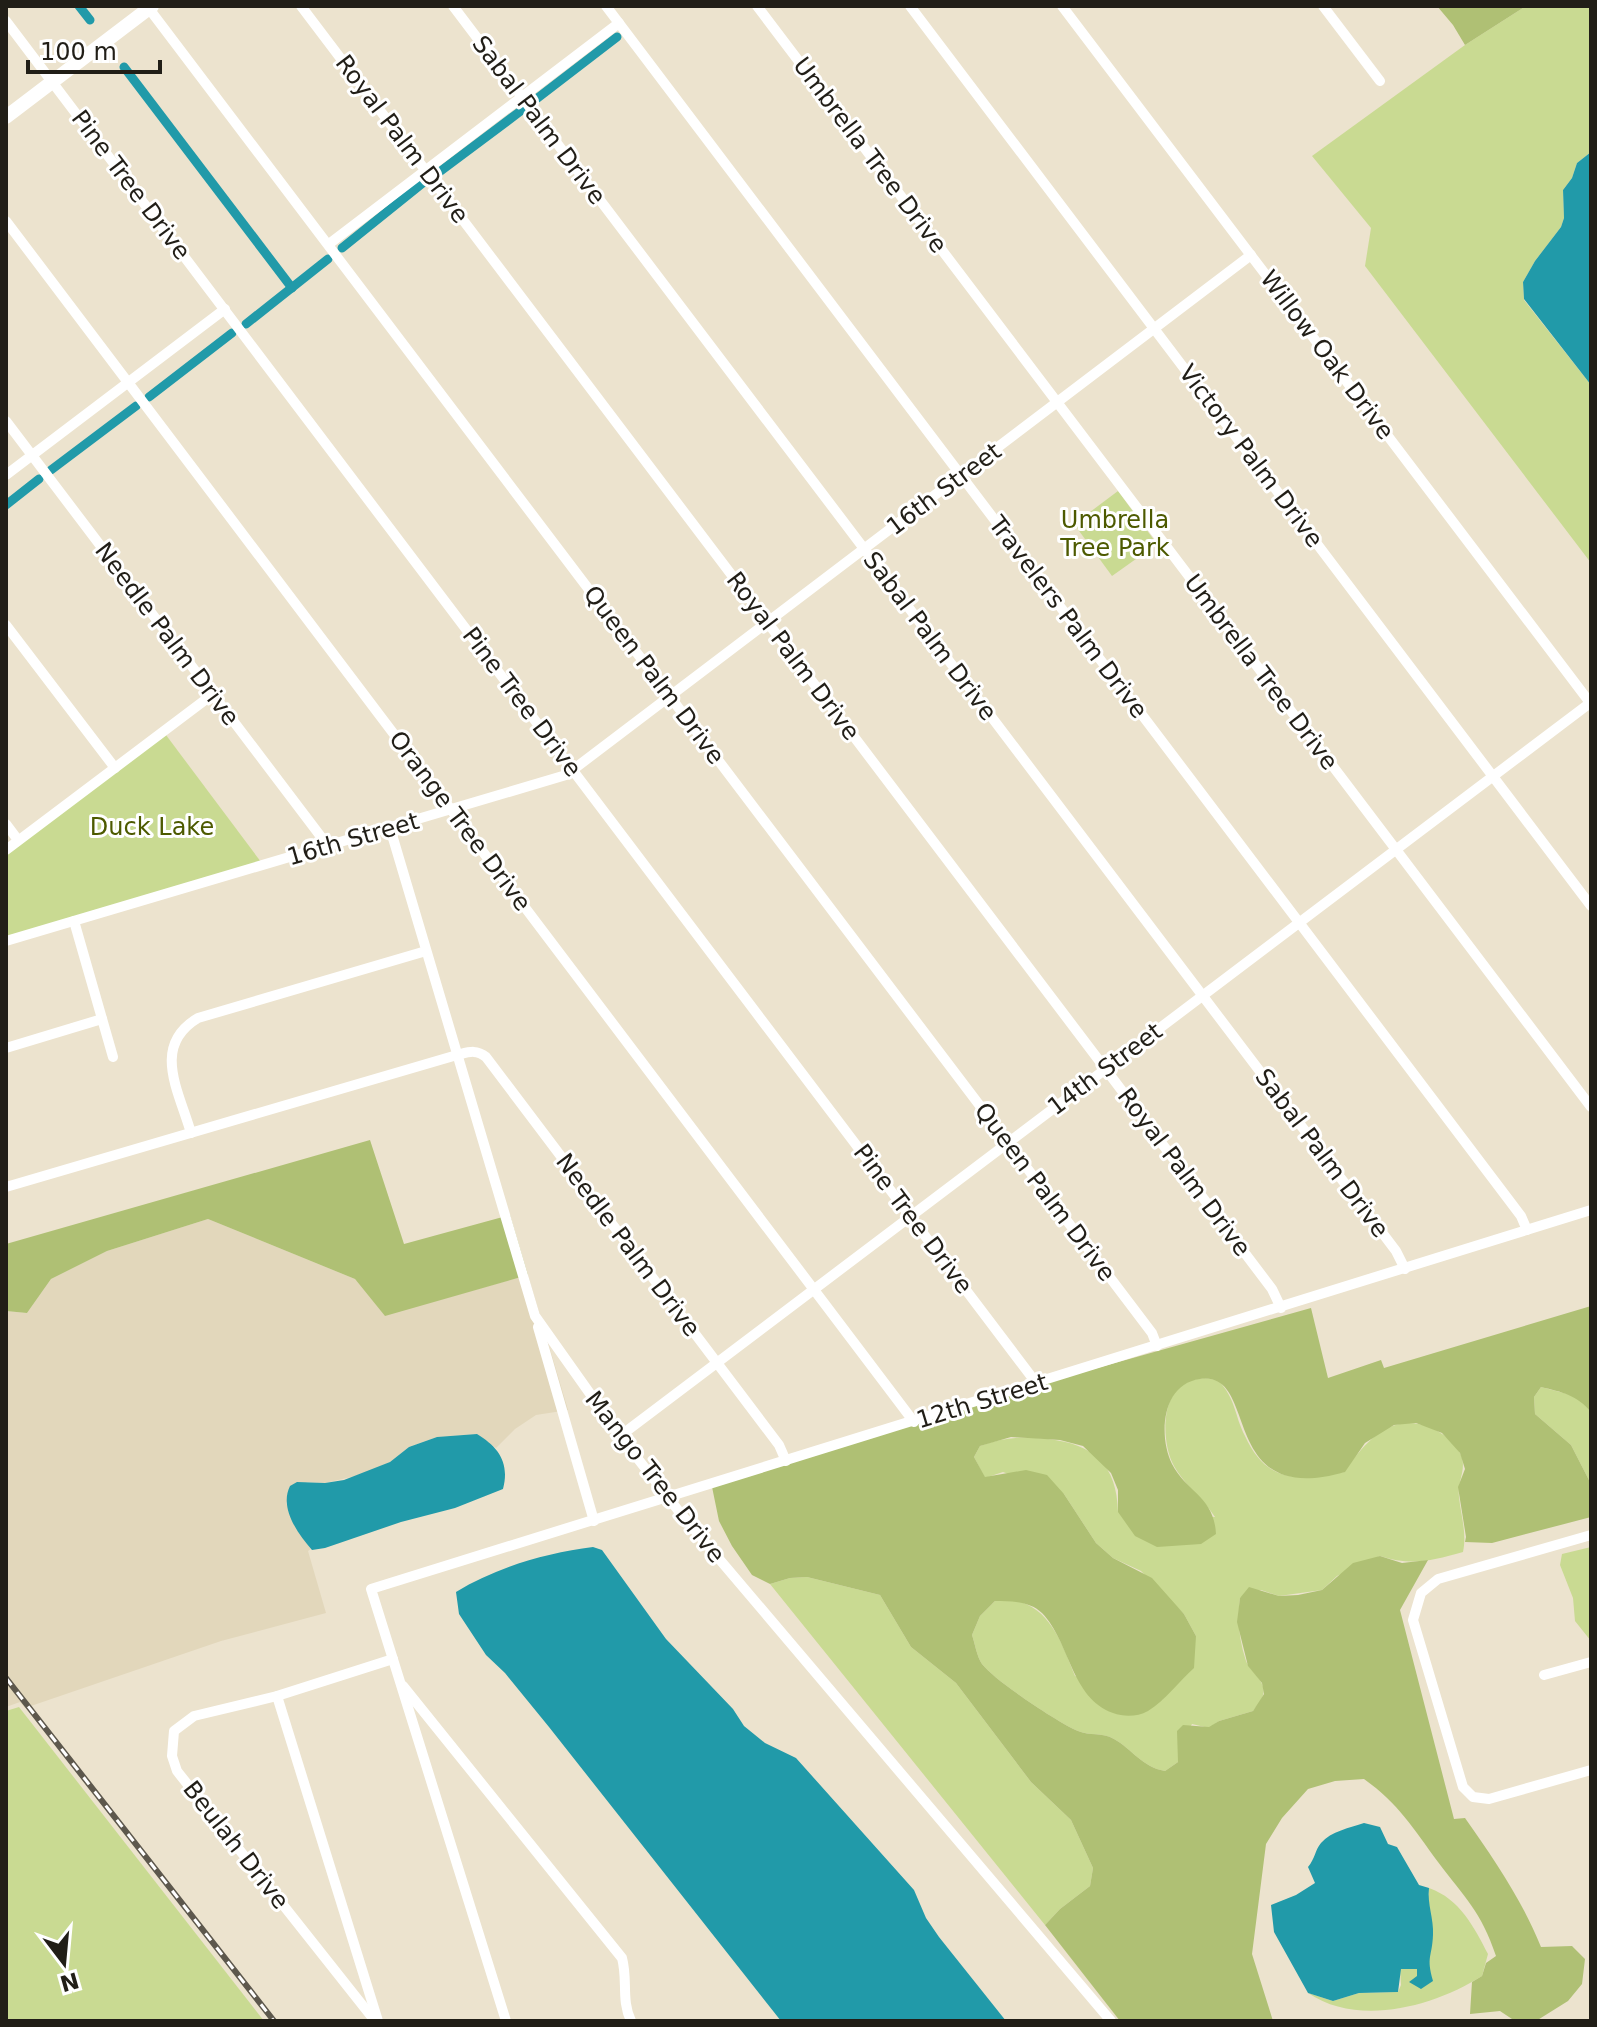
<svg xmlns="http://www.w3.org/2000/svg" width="1597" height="2027" font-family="'DejaVu Sans',sans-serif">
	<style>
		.built { fill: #e2d7bb }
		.green { fill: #c9da92 }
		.forest { fill: #afc074 }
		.water { fill: #219aa9 }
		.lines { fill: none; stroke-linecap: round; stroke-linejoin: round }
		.canal { stroke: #219aa9; stroke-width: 9 }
		.minor { stroke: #fff; stroke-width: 10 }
		.secondary { stroke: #fff; stroke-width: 14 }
		.rail-casing { stroke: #5d584d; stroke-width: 6 }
		.rail { stroke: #fff; stroke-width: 3; stroke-dasharray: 9; stroke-linecap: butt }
		.labels { text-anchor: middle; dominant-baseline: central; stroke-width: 6; stroke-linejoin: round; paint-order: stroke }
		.street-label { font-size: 24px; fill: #211e17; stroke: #fff }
		.park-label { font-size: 24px; fill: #4d5a00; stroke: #fff }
	</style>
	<rect width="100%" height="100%" fill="#ece3ce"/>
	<path class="built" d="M 208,1219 L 355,1279 L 385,1315 L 528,1275 L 568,1410 L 536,1415 L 515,1429 L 496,1448 L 477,1434 L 437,1437 L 409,1447 L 390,1462 L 364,1474 L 325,1483 L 307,1482 L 286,1503 L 297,1530 L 311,1549 L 308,1551 L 326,1613 L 221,1641 L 25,1708 L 20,1702 L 6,1707 L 6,1311 L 27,1313 L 51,1279 L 107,1251 Z"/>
	<g class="green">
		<path d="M 1526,6 L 1591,6 L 1591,152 L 1577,163 L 1572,178 L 1563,190 L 1564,218 L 1561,227 L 1535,261 L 1523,282 L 1524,300 L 1591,385 L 1591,563 L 1365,266 L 1371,228 L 1312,156 L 1465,45 Z"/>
		<path d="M 1118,491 L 1157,544 L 1112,576 L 1074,524 Z"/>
		<path d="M 166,735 L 261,862 L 6,937 L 6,854 Z"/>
		<path d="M 1204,1378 L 1218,1380 C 1236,1399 1234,1414 1245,1436 C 1267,1484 1299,1481 1344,1472 C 1365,1443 1389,1412 1429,1427 C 1442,1432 1455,1442 1461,1455 C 1467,1470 1457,1481 1459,1497 C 1461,1516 1467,1533 1463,1552 C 1431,1561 1411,1566 1380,1556 L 1337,1576 L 1322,1590 L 1279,1596 L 1261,1590 L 1240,1598 C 1237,1620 1239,1640 1246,1661 C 1251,1673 1267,1681 1263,1695 C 1262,1700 1256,1707 1253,1711 L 1219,1721 L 1209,1728 L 1192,1724 L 1178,1748 L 1178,1762 L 1165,1771 C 1142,1767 1132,1749 1114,1739 C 1102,1732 1090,1736 1078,1731 C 1059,1723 995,1681 982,1664 C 977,1657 975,1644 972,1635 L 980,1616 L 995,1601 C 1003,1601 1013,1599 1021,1602 C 1052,1612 1064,1648 1075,1676 L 1162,1700 L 1175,1684 L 1196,1636 L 1184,1614 L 1141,1571 L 1113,1558 L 1096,1543 L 1064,1494 L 1003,1472 L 985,1478 L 974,1457 L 980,1446 C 1003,1437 1024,1436 1048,1439 C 1094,1444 1117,1465 1118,1512 L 1215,1517 C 1203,1498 1181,1482 1172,1462 C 1162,1439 1161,1396 1186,1382 C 1191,1379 1199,1379 1204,1378 Z"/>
		<path d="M 1541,1387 L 1579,1397 L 1591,1412 L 1591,1484 L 1571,1445 L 1535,1414 L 1534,1397 Z"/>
		<path d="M 1591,1547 L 1591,1641 L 1575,1621 L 1573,1598 L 1560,1565 L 1562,1554 Z"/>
		<path d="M 807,1577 L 880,1595 L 911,1647 L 956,1683 L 1031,1782 L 1071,1820 L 1093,1868 L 1090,1886 L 1060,1909 L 1045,1925 L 770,1584 L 790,1578 Z"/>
		<path d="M 19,1707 L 264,2021 L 6,2021 L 6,1711 Z"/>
		<path d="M 1429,1888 C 1460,1899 1474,1927 1488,1954 L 1482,1976 C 1433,2007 1358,2027 1308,1993 L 1333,2001 L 1359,1993 L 1398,1992 L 1401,1985 L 1400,1969 L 1417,1968 L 1420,1988 L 1433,1934 L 1428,1900 Z"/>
	</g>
	<g class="forest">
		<path d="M 1437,6 L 1526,6 L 1465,45 L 1453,25 Z"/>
		<path d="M 370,1140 L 404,1244 L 510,1215 L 528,1275 L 385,1316 L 355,1279 L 208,1219 L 107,1251 L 51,1279 L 27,1313 L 6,1311 L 6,1244 Z"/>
		<path d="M 1591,1306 L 1591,1412 C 1577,1395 1562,1392 1541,1387 L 1534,1397 L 1535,1414 L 1571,1445 L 1591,1484 L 1591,1517 L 1492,1543 L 1465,1542 L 1466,1537 L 1458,1487 L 1465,1469 L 1460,1453 L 1442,1433 L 1416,1423 L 1394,1425 L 1365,1443 L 1345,1472 C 1216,1509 1261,1370 1200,1379 C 1162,1384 1158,1435 1172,1464 C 1187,1493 1214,1496 1216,1534 L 1201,1544 L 1157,1547 L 1135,1536 L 1118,1512 L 1118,1490 L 1111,1473 L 1083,1446 L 1060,1440 L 1011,1437 L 980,1446 L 974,1457 L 985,1477 L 1026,1470 L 1047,1475 L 1064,1494 L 1096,1543 L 1113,1558 L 1152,1578 L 1184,1614 L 1196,1636 L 1194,1668 C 1179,1681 1166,1700 1148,1711 C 1137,1717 1124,1717 1113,1713 C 1071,1698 1070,1642 1042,1613 C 1030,1601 1011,1601 995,1601 L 980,1616 L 972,1635 C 975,1644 977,1657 982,1664 C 995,1681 1059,1723 1078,1731 C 1090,1736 1102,1732 1114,1739 C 1132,1749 1142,1767 1165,1771 L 1178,1762 L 1177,1731 L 1183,1725 L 1209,1727 L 1219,1721 L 1253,1711 L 1264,1694 L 1262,1683 L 1248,1666 L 1237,1622 L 1240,1598 L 1249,1587 L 1279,1596 L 1298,1595 L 1322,1590 L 1353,1563 L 1380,1556 L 1402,1563 L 1428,1560 L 1400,1610 L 1454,1819 L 1465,1818 C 1494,1859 1522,1900 1541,1947 L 1572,1946 L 1585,1959 L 1582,1984 L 1568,2001 L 1536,2021 L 1515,2021 L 1500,2011 L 1470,2014 L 1472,1982 L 1482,1976 L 1486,1963 L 1496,1956 C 1481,1911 1465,1898 1438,1862 C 1413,1828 1399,1804 1364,1779 L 1335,1781 L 1308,1789 L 1282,1818 L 1266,1844 L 1252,1954 L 1273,2021 L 1120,2021 L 1045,1925 L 1060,1909 L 1090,1886 L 1093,1868 L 1071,1820 L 1031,1782 L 956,1683 L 911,1647 L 880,1595 L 807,1577 L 790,1578 L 770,1584 L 752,1575 L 732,1546 L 719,1521 L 711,1482 L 972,1403 L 1311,1308 L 1328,1378 L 1381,1360 L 1384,1368 Z"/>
	</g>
	<g class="water">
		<path d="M 1591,152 L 1591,385 L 1524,299 L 1523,282 L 1535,261 L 1561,227 L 1564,218 L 1563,190 L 1572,178 L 1577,163 Z"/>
		<path d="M 477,1434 C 498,1447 510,1462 503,1489 L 455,1508 L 401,1522 L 325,1548 L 312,1550 C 298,1534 279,1508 290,1486 L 297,1482 L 325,1483 L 344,1480 L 390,1462 L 409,1447 L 437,1437 Z"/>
		<path d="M 593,1547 L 602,1550 L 666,1639 L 733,1709 L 744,1726 L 765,1743 L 796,1758 L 914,1890 L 926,1918 L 939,1937 L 1006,2021 L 781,2021 L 549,1727 L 505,1673 L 486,1655 L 459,1614 L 456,1592 C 497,1567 546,1553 593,1547 Z"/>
		<path d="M 1364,1823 L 1380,1827 L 1388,1844 L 1397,1847 L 1419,1885 L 1429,1888 C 1427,1904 1434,1919 1433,1935 C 1432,1958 1426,1956 1433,1981 L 1421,1989 L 1409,1982 L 1417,1976 L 1417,1969 L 1401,1969 L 1398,1992 L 1359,1993 L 1333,2001 L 1308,1993 L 1274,1932 L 1271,1905 L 1296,1895 L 1315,1883 L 1308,1867 C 1315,1859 1315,1850 1321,1843 C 1331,1831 1350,1828 1364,1823 Z"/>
	</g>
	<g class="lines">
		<g class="canal">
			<path d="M 79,6 L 90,20"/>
			<path d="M 124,67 L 292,288"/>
			<path d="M 535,100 L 617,37"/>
			<path d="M 438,173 L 522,110"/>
			<path d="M 342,248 L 424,182"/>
			<path d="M 246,324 L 328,259"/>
			<path d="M 149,397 L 232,333"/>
			<path d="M 51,470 L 136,406"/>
			<path d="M 6,505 L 39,479"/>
		</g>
		<g class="minor">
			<path d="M 147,6 L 1152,1333 L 1157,1346"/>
			<path d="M 301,6 L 1272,1289 L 1281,1308"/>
			<path d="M 453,6 L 1396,1251 L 1405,1269"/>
			<path d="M 606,6 L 1521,1216 L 1527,1230"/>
			<path d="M 757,6 L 1591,1107"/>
			<path d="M 910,6 L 1591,906"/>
			<path d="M 1062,6 L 1591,704"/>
			<path d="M 1323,6 L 1380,81"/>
			<path d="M 6,21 L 1037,1384"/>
			<path d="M 6,221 L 914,1422"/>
			<path d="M 329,244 L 619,23"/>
			<path d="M 6,421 L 328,846"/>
			<path d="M 6,475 L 225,309"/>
			<path d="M 6,625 L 115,768"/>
			<path d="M 6,824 L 18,840"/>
			<path d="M 390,828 L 535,1316 L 620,1436 L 681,1514 L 1111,2021"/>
			<path d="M 6,850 L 213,694"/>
			<path d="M 74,921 L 113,1057"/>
			<path d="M 6,941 L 566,775 L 1251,255"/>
			<path d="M 6,1048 L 102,1019"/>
			<path d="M 191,1133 C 179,1091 151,1046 198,1018 L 426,951"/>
			<path d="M 6,1187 L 457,1055 C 469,1052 476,1049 486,1057 L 779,1445 L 786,1461"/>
			<path d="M 538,1327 L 594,1521"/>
			<path d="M 620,1436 L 1590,703"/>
			<path d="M 1591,1535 L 1438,1579 L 1421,1593 L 1413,1620 L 1463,1787 L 1473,1797 L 1489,1799 L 1591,1770"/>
			<path d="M 1544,1675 L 1591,1662"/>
			<path d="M 403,1686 L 622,1958 C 628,1980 621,2000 631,2021"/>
			<path d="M 277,1696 L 378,2021"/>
			<path d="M 375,2021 L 177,1771 L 172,1756 L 174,1731 L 194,1716 L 277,1696 L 393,1659"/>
			<path d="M 506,2021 L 371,1589 L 1591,1210"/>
		</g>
		<path class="secondary" d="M 6,117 L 152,6"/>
		<defs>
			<path id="rail" d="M 6,1678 L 274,2021"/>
		</defs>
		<use href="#rail" class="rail-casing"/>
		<use href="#rail" class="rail"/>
	</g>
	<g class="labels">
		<g class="street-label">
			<text transform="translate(539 120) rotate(53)">Sabal Palm Drive</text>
			<text transform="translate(402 139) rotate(53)">Royal Palm Drive</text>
			<text transform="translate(870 155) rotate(53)">Umbrella Tree Drive</text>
			<text transform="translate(131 185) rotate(53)">Pine Tree Drive</text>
			<text transform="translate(1327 355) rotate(53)">Willow Oak Drive</text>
			<text transform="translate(1251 456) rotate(53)">Victory Palm Drive</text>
			<text transform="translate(944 489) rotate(-37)">16th Street</text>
			<text transform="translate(1068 617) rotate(53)">Travelers Palm Drive</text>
			<text transform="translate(167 634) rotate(53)">Needle Palm Drive</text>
			<text transform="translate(930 636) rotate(53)">Sabal Palm Drive</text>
			<text transform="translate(793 656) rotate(53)">Royal Palm Drive</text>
			<text transform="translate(1261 672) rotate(53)">Umbrella Tree Drive</text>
			<text transform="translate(654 675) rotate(53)">Queen Palm Drive</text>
			<text transform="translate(522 702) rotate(53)">Pine Tree Drive</text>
			<text transform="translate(460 821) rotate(53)">Orange Tree Drive</text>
			<text transform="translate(353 839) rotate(-16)">16th Street</text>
			<text transform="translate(1105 1069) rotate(-37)">14th Street</text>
			<text transform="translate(1322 1153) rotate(53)">Sabal Palm Drive</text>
			<text transform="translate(1184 1172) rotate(53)">Royal Palm Drive</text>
			<text transform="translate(1045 1192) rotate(53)">Queen Palm Drive</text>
			<text transform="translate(913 1219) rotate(53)">Pine Tree Drive</text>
			<text transform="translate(628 1245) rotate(53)">Needle Palm Drive</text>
			<text transform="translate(982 1401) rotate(-17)">12th Street</text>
			<text transform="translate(655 1477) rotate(52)">Mango Tree Drive</text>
			<text transform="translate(236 1845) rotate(52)">Beulah Drive</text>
		</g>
		<g class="park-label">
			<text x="1115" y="520">Umbrella<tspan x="1115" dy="28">Tree Park</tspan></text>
			<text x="152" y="827">Duck Lake</text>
		</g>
	</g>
	<rect width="1597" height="2027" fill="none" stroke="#211e17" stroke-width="16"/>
	<g transform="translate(64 1963) rotate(164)" stroke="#ffffff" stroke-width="6" paint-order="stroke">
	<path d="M0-6L14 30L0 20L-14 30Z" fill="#211e17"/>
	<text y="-12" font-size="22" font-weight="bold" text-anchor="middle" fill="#211e17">N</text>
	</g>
	<path d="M28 60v12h132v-12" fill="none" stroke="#211e17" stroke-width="4"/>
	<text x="40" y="60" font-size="24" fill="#211e17" stroke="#ffffff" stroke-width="6" paint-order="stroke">100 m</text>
</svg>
